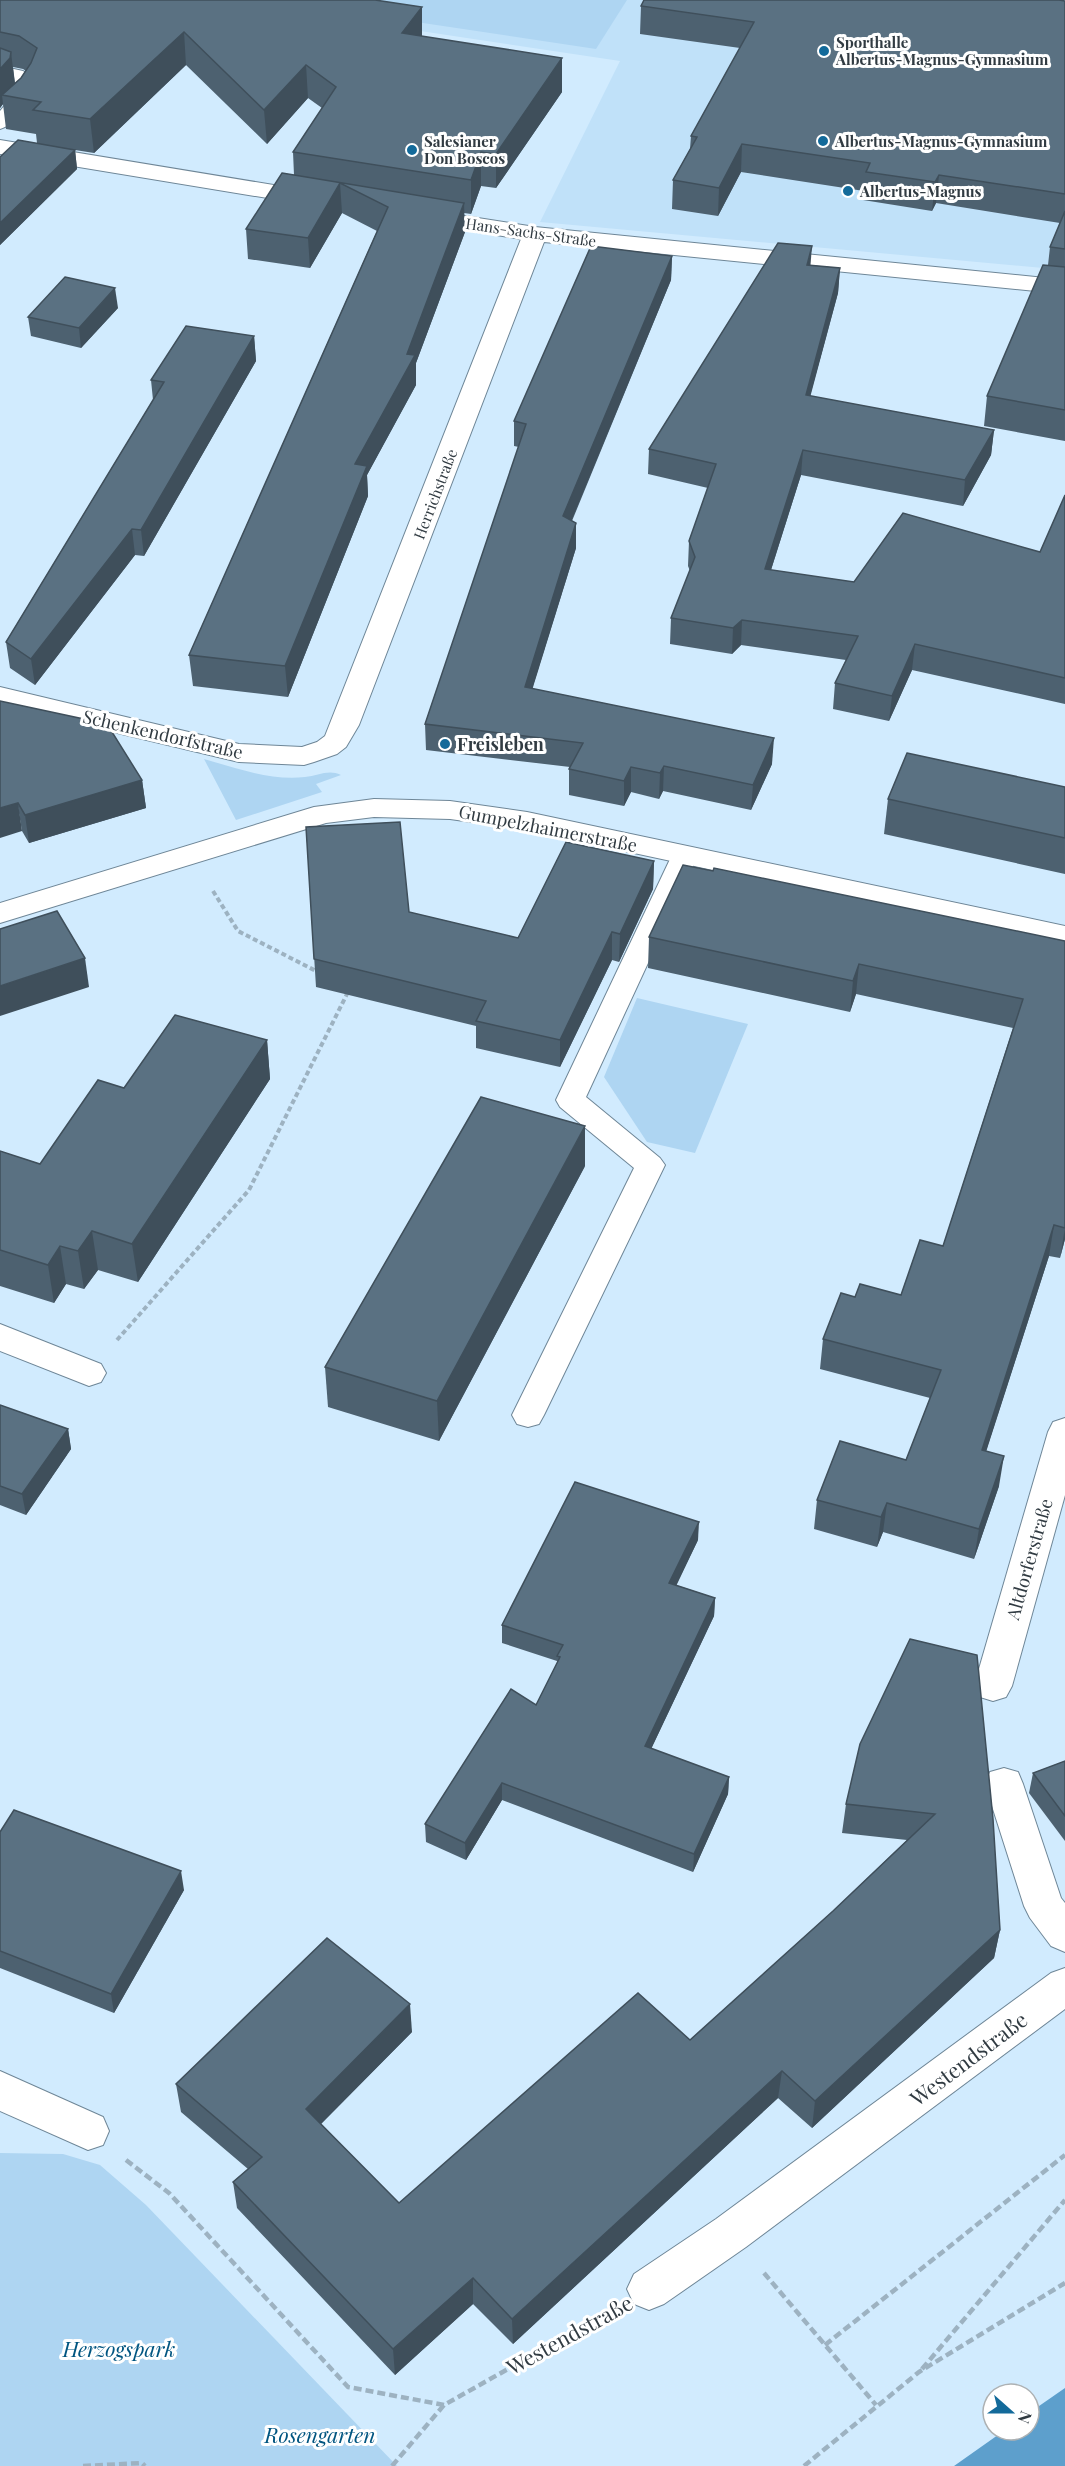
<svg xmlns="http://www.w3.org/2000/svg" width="1065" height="2466" font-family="'Playfair Display',serif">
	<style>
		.built { fill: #c0e1f9 }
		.green { fill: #aed5f2 }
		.water { fill: #5d9fcc }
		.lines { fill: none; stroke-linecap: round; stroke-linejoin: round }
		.service-casing { stroke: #6e8697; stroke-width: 2 }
		.minor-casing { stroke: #6e8697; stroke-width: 2 }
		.tertiary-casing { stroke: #6e8697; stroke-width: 2 }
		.path-far1 { stroke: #9db2c1; stroke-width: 4; stroke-dasharray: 5 3; stroke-linecap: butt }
		.path { stroke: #9db2c1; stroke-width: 4.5; stroke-dasharray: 8 4; stroke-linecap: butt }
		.service { fill: #fff; fill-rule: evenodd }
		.minor { fill: #fff; fill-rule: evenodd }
		.tertiary { fill: #fff; fill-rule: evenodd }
		.wall { fill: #4d6170; fill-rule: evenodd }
		.shaded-wall { fill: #3f4f5b }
		.building { fill: #5a7182; stroke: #3f4f5b; stroke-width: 1.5 }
		.poi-dot { fill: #136a9a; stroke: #fff; stroke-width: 2 }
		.labels { text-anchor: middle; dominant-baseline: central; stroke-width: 6; stroke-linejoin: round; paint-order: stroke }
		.far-poi-label { font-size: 15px; font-weight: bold; fill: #313b42; stroke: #fff; text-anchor: start }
		.far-street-label { font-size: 15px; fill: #313b42; stroke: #fff }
		.street-label { font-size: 18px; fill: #313b42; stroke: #fff }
		.poi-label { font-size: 18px; font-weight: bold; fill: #313b42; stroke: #fff; text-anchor: start }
		.near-street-label { font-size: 21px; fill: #313b42; stroke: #fff }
		.near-park-label { font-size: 21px; font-style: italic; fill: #005580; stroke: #fff }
	</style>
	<rect width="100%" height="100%" fill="#d1ebfe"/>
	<path class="built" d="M 214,0 L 1065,0 L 1065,270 L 540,222 L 620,61 Z"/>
	<g class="green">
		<path d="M 269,0 L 627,0 L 596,49 Z"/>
		<path d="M 204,759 C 236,768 271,781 305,777 C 318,776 328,769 341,775 L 316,784 L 322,792 L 236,820 Z"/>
		<path d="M 637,998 L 748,1024 L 695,1153 L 647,1142 L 604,1077 Z"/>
		<path d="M 0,2153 L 63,2154 L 100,2165 L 146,2205 L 397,2466 L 0,2466 Z"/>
	</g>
	<path class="water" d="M 1065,2388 L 1065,2466 L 954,2466 L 1005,2430 L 1029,2430 L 1029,2413 Z"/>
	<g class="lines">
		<defs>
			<g id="service">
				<path d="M 0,66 L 23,71 L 39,82 C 35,97 15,125 0,129 L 0,111 L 16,92 L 18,84 L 0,78 Z"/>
				<path d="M 685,846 L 694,849 L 698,855 L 586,1097 L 660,1158 L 665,1165 L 544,1415 L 539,1424 L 528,1427 L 517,1424 L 512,1415 L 634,1168 L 560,1107 L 556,1100 L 672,855 L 676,849 Z"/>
			</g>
			<g id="minor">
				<path d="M 0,140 L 316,192 L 324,194 L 327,199 L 324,204 L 316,206 L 0,154 Z"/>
				<path d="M 420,209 L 535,227 L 1065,280 L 1065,294 L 544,242 L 359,725 L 346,747 L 337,754 L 314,762 L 304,765 L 239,762 L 0,705 L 0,687 L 239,744 L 302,747 L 317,742 L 325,736 L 521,239 L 412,221 L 408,216 L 412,211 Z"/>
				<path d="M 0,1324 L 101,1364 L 106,1373 L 101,1382 L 89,1386 L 0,1351 Z"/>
				<path d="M 1065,1418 L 1065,1495 L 1012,1686 L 1006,1697 L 993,1701 L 980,1697 L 974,1686 L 1048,1432 L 1053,1422 Z"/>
				<path d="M 1004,1768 L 1018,1772 L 1023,1784 L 1061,1898 L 1065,1903 L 1065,1952 L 1051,1946 L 1030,1918 L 1024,1906 L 985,1784 L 990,1772 Z"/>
				<path d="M 1065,1968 L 1065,2009 L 746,2247 L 664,2304 L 649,2310 L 634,2304 L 627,2289 L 634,2274 L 716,2219 L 1051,1973 Z"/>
				<path d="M 0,2071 L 103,2117 L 109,2131 L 103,2145 L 88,2150 L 0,2111 Z"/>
			</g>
			<path id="tertiary" d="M 374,799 L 450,801 L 527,812 L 1065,926 L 1065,946 L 527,830 L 450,819 L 374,817 L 326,823 L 0,923 L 0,903 L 314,807 Z"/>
		</defs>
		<use href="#service" class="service-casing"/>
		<use href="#minor" class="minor-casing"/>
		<use href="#tertiary" class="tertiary-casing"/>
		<g class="path-far1">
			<path d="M 213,891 L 238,931 L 318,972"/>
			<path d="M 117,1340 L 249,1190 L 348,992"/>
		</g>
		<g class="path">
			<path d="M 126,2160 L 169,2193 L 348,2387 L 444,2405"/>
			<path d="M 764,2273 L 876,2405"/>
			<path d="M 825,2345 L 1065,2155"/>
			<path d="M 922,2369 L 1065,2200"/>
			<path d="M 83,2466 L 142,2463 L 145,2466"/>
			<path d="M 392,2466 L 444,2405 L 604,2315"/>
			<path d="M 804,2466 L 919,2372 L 1065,2283"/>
		</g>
		<use href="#service" class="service"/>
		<use href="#minor" class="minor"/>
		<use href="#tertiary" class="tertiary"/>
	</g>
	<g class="wall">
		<path d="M 0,0 L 422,36 L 562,92 L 496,188 L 481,186 L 471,214 L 464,213 L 465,232 L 416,363 L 416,385 L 367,475 L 368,496 L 288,697 L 193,686 L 189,655 L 377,231 L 342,213 L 310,268 L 248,259 L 246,229 L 294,175 L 293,152 L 322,108 L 308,98 L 267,144 L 186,65 L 94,153 L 75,150 L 77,169 L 0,245 L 0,157 L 37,143 L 36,134 L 6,129 L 3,104 L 0,108 ZM 13,67 L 23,69 L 26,71 L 21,78 L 15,83 Z"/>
		<path d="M 1065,1 L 1065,441 L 984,426 L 987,396 L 1048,265 L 1050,247 L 1060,223 L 936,203 L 932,211 L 863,200 L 864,191 L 741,172 L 718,216 L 672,209 L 673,180 L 690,149 L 691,136 L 740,48 L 640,34 L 641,6 Z"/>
		<path d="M 672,256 L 671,280 L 572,521 L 576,523 L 576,548 L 532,689 L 772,764 L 751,810 L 663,791 L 659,799 L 631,792 L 624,806 L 569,795 L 569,769 L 570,767 L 426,750 L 425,724 L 519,447 L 514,446 L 514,421 Z"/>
		<path d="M 811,265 L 840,268 L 838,293 L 810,396 L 994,430 L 991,455 L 963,506 L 801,475 L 771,570 L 854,582 L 1040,552 L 1065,495 L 1065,704 L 912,670 L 889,721 L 833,709 L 835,683 L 846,660 L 741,645 L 732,654 L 670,644 L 671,618 L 690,571 L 688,566 L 689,541 L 708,488 L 648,474 L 649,449 Z"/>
		<path d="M 118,308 L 81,348 L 31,336 L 28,317 Z"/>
		<path d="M 254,336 L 256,361 L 144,556 L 135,555 L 35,685 L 10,668 L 6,642 L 153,400 L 151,380 Z"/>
		<path d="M 0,701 L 142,780 L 146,808 L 29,843 L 22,831 Z"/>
		<path d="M 1065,787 L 1065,874 L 884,834 L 888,799 Z"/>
		<path d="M 306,827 L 409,912 L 518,938 L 654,861 L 653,889 L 619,962 L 612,960 L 560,1067 L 476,1048 L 476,1026 L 316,987 Z"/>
		<path d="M 713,871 L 1065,941 L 1065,1239 L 1060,1258 L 1049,1256 L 986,1451 L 999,1486 L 974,1559 L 883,1532 L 877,1547 L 814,1529 L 817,1500 L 906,1460 L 930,1398 L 820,1369 L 823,1339 L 855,1297 L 901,1295 L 943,1246 L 1013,1028 L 856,994 L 850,1012 L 648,968 L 649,937 Z"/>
		<path d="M 267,1040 L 270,1079 L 138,1282 L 98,1270 L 84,1289 L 66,1284 L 54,1303 L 0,1286 L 0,1151 L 40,1164 L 124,1088 Z"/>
		<path d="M 585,1166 L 439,1441 L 328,1407 L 325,1367 Z"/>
		<path d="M 0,1405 L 68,1429 L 71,1449 L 26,1515 L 0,1505 Z"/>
		<path d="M 698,1540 L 676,1585 L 715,1598 L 714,1616 L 651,1749 L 729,1777 L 728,1794 L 693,1872 L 502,1800 L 466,1860 L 426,1842 L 425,1824 L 536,1705 L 557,1663 L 557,1661 L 502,1643 L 502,1625 Z"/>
		<path d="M 910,1639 L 1000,1930 L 994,1958 L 812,2128 L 778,2098 L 513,2344 L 473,2304 L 395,2375 L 237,2208 L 233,2182 L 248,2169 L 181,2112 L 176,2084 L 412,2032 L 321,2124 L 399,2203 L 690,2040 L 833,1911 L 907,1840 L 842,1833 L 846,1804 Z"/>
		<path d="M 1065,1761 L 1065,1841 L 1029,1793 L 1033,1773 Z"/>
		<path d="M 0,1832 L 184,1890 L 114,2013 L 0,1968 Z"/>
	</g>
	<g class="shaded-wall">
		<path d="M 422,7 L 422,40 L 402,33 Z"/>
		<path d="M 184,32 L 186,65 L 94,153 L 90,119 Z"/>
		<path d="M 11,52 L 15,85 L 2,95 L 3,104 L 0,108 L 0,69 Z"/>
		<path d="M 562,58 L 562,92 L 496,188 L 496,154 Z"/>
		<path d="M 306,65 L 308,98 L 267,144 L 264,110 Z"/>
		<path d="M 742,144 L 741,172 L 718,216 L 719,188 Z"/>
		<path d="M 75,150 L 77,169 L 0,245 L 0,223 Z"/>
		<path d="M 481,152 L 481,186 L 471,214 L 471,180 Z"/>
		<path d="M 939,175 L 936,203 L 932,211 L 935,182 Z"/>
		<path d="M 340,183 L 342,213 L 310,268 L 308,238 Z"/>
		<path d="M 464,203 L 465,232 L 416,363 L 416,385 L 367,475 L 368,496 L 288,697 L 285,666 L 355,464 L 407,354 Z"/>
		<path d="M 812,246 L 810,271 L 807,265 Z"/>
		<path d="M 672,256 L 671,280 L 563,541 L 563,516 Z"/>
		<path d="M 840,268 L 838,293 L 804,420 L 806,395 Z"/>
		<path d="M 115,288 L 118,308 L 81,348 L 79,328 Z"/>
		<path d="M 254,336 L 256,361 L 144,556 L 141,530 Z"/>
		<path d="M 994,430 L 991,455 L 963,506 L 965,480 Z"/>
		<path d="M 803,450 L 801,475 L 763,595 L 765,569 Z"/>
		<path d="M 576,523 L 576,548 L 525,713 L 525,687 Z"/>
		<path d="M 132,529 L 135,555 L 35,685 L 31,659 Z"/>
		<path d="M 742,620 L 741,645 L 732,654 L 733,628 Z"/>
		<path d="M 915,644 L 912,670 L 889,721 L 892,696 Z"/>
		<path d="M 774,738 L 772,764 L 751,810 L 753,785 Z"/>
		<path d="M 664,766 L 663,791 L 659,799 L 660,773 Z"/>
		<path d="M 631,767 L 631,792 L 624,806 L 624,781 Z"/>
		<path d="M 142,780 L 146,808 L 29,843 L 25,815 Z"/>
		<path d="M 18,803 L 22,831 L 0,838 L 0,808 Z"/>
		<path d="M 654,861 L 653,889 L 619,962 L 620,934 Z"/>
		<path d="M 612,932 L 612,960 L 560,1067 L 560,1040 Z"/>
		<path d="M 85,958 L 89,987 L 0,1016 L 0,986 Z"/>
		<path d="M 859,964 L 856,994 L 850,1012 L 853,981 Z"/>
		<path d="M 267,1040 L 270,1079 L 138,1282 L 132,1244 Z"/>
		<path d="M 585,1126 L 585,1166 L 439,1441 L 437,1401 Z"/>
		<path d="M 1054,1225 L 1049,1256 L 977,1480 L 982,1450 Z"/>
		<path d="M 1065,1228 L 1065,1239 L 1060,1258 Z"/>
		<path d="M 92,1231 L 98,1270 L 84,1289 L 78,1251 Z"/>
		<path d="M 60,1246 L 66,1284 L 54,1303 L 48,1265 Z"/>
		<path d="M 68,1429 L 71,1449 L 26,1515 L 22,1494 Z"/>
		<path d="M 1004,1456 L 999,1486 L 974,1559 L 979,1529 Z"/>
		<path d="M 887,1503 L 883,1532 L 877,1547 L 881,1517 Z"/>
		<path d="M 699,1522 L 698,1540 L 669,1601 L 669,1583 Z"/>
		<path d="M 715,1598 L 714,1616 L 644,1764 L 645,1746 Z"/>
		<path d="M 729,1777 L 728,1794 L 693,1872 L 694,1854 Z"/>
		<path d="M 502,1783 L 502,1800 L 466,1860 L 465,1843 Z"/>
		<path d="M 181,1871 L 184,1890 L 114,2013 L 111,1994 Z"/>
		<path d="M 1000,1930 L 994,1958 L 812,2128 L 815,2101 Z"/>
		<path d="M 410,2004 L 412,2032 L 309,2136 L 306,2109 Z"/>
		<path d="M 782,2071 L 778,2098 L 513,2344 L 512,2319 Z"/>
		<path d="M 473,2278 L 473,2304 L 395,2375 L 393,2349 Z"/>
	</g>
	<g class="building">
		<path d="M 0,0 L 375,0 L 422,7 L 402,33 L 562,58 L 496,154 L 481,152 L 471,180 L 293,152 L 336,87 L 306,65 L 264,110 L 184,32 L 90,119 L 33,110 L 41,102 L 2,95 L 21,78 L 31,63 L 37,48 L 19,36 L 0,32 Z"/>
		<path d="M 644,0 L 1059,0 L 1065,1 L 1065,194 L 939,175 L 935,182 L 866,172 L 870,163 L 742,144 L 719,188 L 673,180 L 697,137 L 691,136 L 754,22 L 641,6 Z"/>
		<path d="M 0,48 L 11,52 L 10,58 L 0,69 Z"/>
		<path d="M 18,140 L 75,150 L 0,223 L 0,157 Z"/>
		<path d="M 282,173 L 464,203 L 407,354 L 415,355 L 355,464 L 367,466 L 285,666 L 189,655 L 388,207 L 340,183 L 308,238 L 246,229 Z"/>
		<path d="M 1065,211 L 1065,249 L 1050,247 Z"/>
		<path d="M 778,243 L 812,246 L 807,265 L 840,268 L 806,395 L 994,430 L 965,480 L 803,450 L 765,569 L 854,582 L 903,513 L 1040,552 L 1065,495 L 1065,678 L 915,644 L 892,696 L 835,683 L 858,636 L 742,620 L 733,628 L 671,618 L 695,557 L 689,541 L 716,464 L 649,449 Z"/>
		<path d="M 591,246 L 672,256 L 563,516 L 576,523 L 525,687 L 774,738 L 753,785 L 664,766 L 660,773 L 631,767 L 624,781 L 569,769 L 583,743 L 425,724 L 526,424 L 514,421 Z"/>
		<path d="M 1043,265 L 1065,267 L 1065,410 L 987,396 Z"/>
		<path d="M 65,277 L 115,288 L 79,328 L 28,317 Z"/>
		<path d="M 186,326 L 254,336 L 141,530 L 132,529 L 31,659 L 6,642 L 164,382 L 151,380 Z"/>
		<path d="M 0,701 L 107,724 L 142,780 L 25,815 L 18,803 L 0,808 Z"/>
		<path d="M 907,753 L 1065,787 L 1065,838 L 888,799 Z"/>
		<path d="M 400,822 L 409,912 L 518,938 L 566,842 L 654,861 L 620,934 L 612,932 L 560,1040 L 476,1021 L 486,1001 L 314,959 L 306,827 Z"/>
		<path d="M 683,865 L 713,871 L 714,868 L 1065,941 L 1065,1228 L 1054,1225 L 982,1450 L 1004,1456 L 979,1529 L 887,1503 L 881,1517 L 817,1500 L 840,1441 L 906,1460 L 941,1370 L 823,1339 L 841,1293 L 855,1297 L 860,1284 L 901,1295 L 920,1240 L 943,1246 L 1023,999 L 859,964 L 853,981 L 649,937 Z"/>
		<path d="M 57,911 L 85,958 L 0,986 L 0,929 Z"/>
		<path d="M 175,1015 L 267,1040 L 132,1244 L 92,1231 L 78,1251 L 60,1246 L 48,1265 L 0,1250 L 0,1151 L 40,1164 L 98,1080 L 124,1088 Z"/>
		<path d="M 481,1097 L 585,1126 L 437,1401 L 325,1367 Z"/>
		<path d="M 0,1405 L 68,1429 L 22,1494 L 0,1486 Z"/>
		<path d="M 575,1482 L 699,1522 L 669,1583 L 715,1598 L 645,1746 L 729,1777 L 694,1854 L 502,1783 L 465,1843 L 425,1824 L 511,1689 L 536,1705 L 560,1657 L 557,1656 L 563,1645 L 502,1625 Z"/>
		<path d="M 910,1639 L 977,1655 L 993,1819 L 1000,1930 L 815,2101 L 782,2071 L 512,2319 L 473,2278 L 393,2349 L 233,2182 L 262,2157 L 176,2084 L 327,1938 L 410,2004 L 306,2109 L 399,2203 L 638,1993 L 690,2040 L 833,1911 L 935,1814 L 846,1804 L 860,1744 Z"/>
		<path d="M 1065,1761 L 1065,1816 L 1033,1773 Z"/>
		<path d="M 14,1810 L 181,1871 L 111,1994 L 0,1951 L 0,1832 Z"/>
	</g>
	<g class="poi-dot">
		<circle cx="824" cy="51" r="6"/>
		<circle cx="823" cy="141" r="6"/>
		<circle cx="412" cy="150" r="6"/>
		<circle cx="848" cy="191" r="6"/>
		<circle cx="445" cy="744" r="6"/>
	</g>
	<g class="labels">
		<g class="far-poi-label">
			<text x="836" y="42">Sporthalle<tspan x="836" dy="17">Albertus-Magnus-Gymnasium</tspan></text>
			<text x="424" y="141">Salesianer<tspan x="424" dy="17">Don Boscos</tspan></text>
			<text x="835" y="141">Albertus-Magnus-Gymnasium</text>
			<text x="860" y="191">Albertus-Magnus</text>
		</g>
		<g class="far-street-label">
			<text transform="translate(531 232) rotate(8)">Hans-Sachs-Straße</text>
			<text transform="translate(435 494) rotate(-69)">Herrichstraße</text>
		</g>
		<g class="street-label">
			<text transform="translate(163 734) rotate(13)">Schenkendorfstraße</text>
			<text transform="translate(548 828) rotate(11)">Gumpelzhaimerstraße</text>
			<text transform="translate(1029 1559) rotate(-74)">Altdorferstraße</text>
		</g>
		<g class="poi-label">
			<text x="457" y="744">Freisleben</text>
		</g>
		<g class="near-street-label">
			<text transform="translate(968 2058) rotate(-37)">Westendstraße</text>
			<text transform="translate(569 2334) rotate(-29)">Westendstraße</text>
		</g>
		<g class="near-park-label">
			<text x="119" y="2348">Herzogspark</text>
			<text x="320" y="2434">Rosengarten</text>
		</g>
	</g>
	<g transform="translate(1011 2412) rotate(111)"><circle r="28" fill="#ffffff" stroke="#adb1b3" stroke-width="1.5"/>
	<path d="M0-4.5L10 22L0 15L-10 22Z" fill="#136a9a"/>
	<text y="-9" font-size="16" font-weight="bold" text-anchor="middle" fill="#313b42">N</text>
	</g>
</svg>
